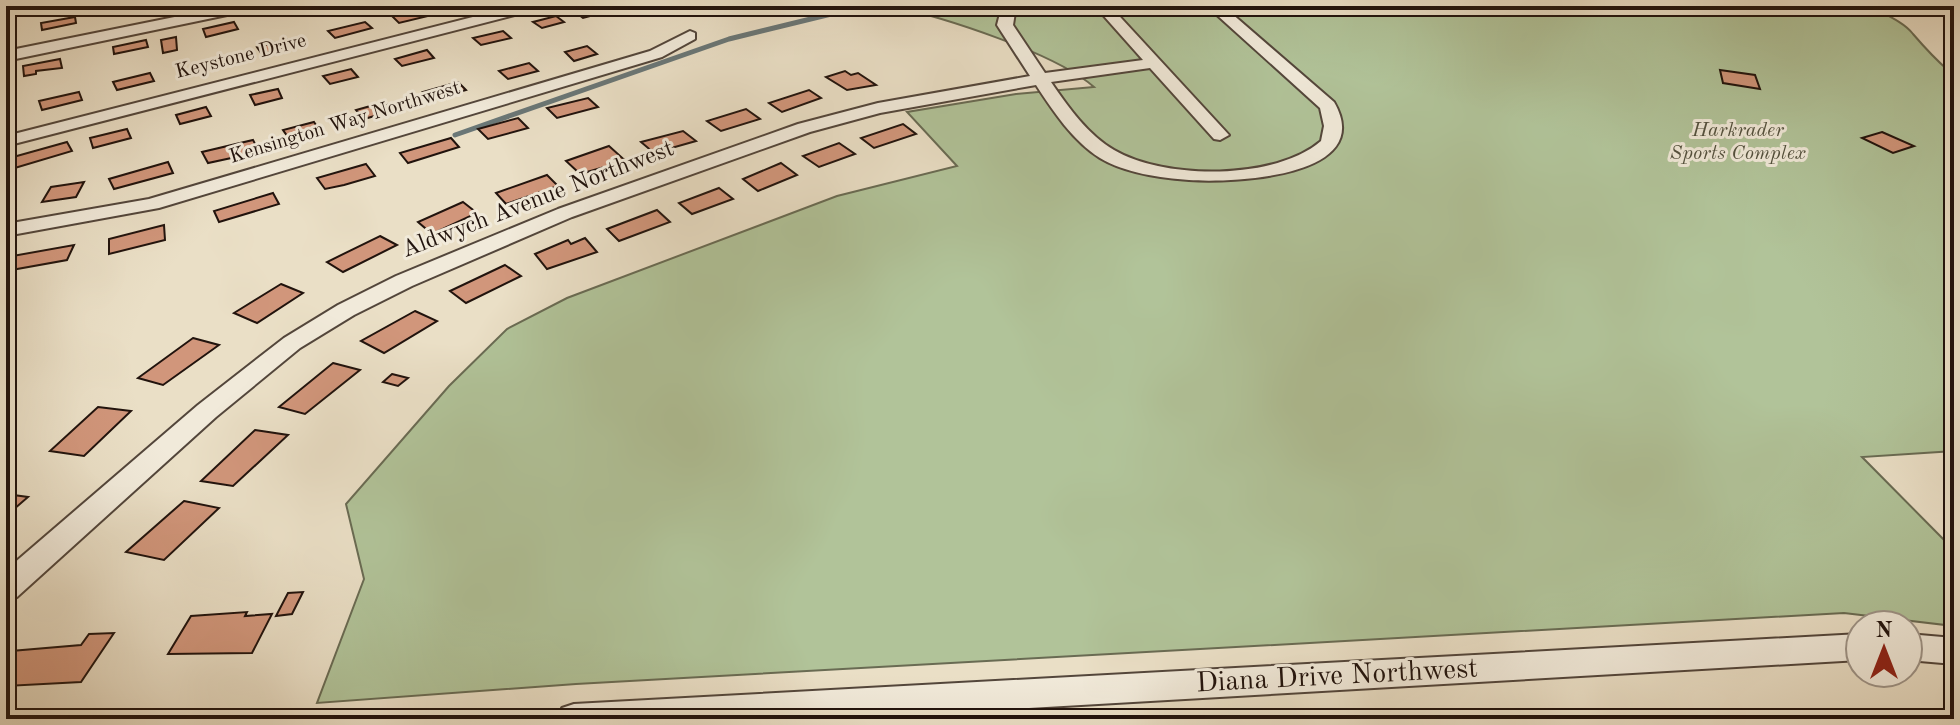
<svg xmlns="http://www.w3.org/2000/svg" width="1960" height="725" font-family="'Old Standard TT',serif">
	<style>
		.green { fill: #b1c399; stroke: #696b53; stroke-width: 2 }
		.lines { fill: none; stroke-linecap: round; stroke-linejoin: round }
		.stream { stroke: #6a7777; stroke-width: 5 }
		.building { fill: #d1967b; stroke: #21130d; stroke-width: 2 }
		.minor-casing { stroke: #53463b; stroke-width: 4 }
		.minor { fill: #f1eada; fill-rule: evenodd }
		.labels { text-anchor: middle; dominant-baseline: central; stroke-width: 6; stroke-linejoin: round; paint-order: stroke }
		.far-street-label { font-size: 20px; fill: #21130d; stroke: #f1eada }
		.far-park-label { font-size: 20px; font-style: italic; fill: #53513e; stroke: #f1eada }
		.street-label { font-size: 24px; fill: #21130d; stroke: #f1eada }
		.near-street-label { font-size: 28px; fill: #21130d; stroke: #f1eada }
	</style>
	<rect width="100%" height="100%" fill="#eadfc6"/>
	<filter id="stains"><feTurbulence type="fractalNoise" baseFrequency=".0025" numOctaves="4"/><feColorMatrix values="0 0 0 0 .2 0 0 0 0 .09 0 0 0 0 .02 0 0 0 .5 -.17"/></filter>
	<radialGradient id="worn" r=".72"><stop offset=".6" stop-color="#630" stop-opacity="0"/><stop offset="1" stop-color="#630" stop-opacity=".3"/></radialGradient>
	<path class="green" d="M 891,6 L 1870,6 C 1884,14 1904,22 1913,34 C 1925,48 1935,59 1949,71 L 1954,71 L 1954,451 L 1862,457 L 1954,550 L 1954,626 L 1844,613 L 576,684 L 317,703 L 364,579 L 346,504 L 449,386 L 507,329 L 567,298 L 837,196 L 957,166 L 907,112 L 1016,94 L 1094,87 C 1055,53 943,17 891,6 Z"/>
	<g class="lines">
		<path class="stream" d="M 455,135 L 729,39 L 864,6"/>
	</g>
	<g class="building">
		<path d="M 129,6 L 153,6 L 154,8 L 122,14 L 121,8 Z"/>
		<path d="M 308,6 L 328,6 L 330,9 L 300,15 L 296,9 Z"/>
		<path d="M 597,6 L 605,12 L 583,18 L 574,11 Z"/>
		<path d="M 421,9 L 428,16 L 399,23 L 392,16 Z"/>
		<path d="M 556,16 L 564,22 L 542,28 L 533,22 Z"/>
		<path d="M 75,17 L 76,23 L 42,30 L 41,23 Z"/>
		<path d="M 234,22 L 238,29 L 206,37 L 203,29 Z"/>
		<path d="M 365,22 L 372,28 L 335,38 L 328,31 Z"/>
		<path d="M 503,31 L 511,38 L 481,45 L 473,38 Z"/>
		<path d="M 176,37 L 177,50 L 163,53 L 161,40 Z"/>
		<path d="M 290,39 L 295,46 L 262,54 L 257,47 Z"/>
		<path d="M 146,40 L 148,47 L 114,54 L 113,47 Z"/>
		<path d="M 587,46 L 597,54 L 574,61 L 565,52 Z"/>
		<path d="M 427,50 L 434,58 L 402,66 L 395,59 Z"/>
		<path d="M 229,56 L 234,63 L 199,72 L 194,64 Z"/>
		<path d="M 60,59 L 62,68 L 36,71 L 36,74 L 24,76 L 23,66 Z"/>
		<path d="M 529,63 L 538,71 L 508,79 L 499,71 Z"/>
		<path d="M 351,69 L 358,77 L 330,84 L 323,76 Z"/>
		<path d="M 1720,70 L 1755,75 L 1760,89 L 1723,83 Z"/>
		<path d="M 845,71 L 851,75 L 858,73 L 876,85 L 847,90 L 826,77 Z"/>
		<path d="M 150,73 L 154,81 L 117,90 L 113,82 Z"/>
		<path d="M 458,82 L 466,90 L 432,100 L 423,92 Z"/>
		<path d="M 278,89 L 282,98 L 255,105 L 250,95 Z"/>
		<path d="M 809,90 L 821,98 L 782,112 L 769,103 Z"/>
		<path d="M 79,92 L 82,100 L 42,110 L 39,101 Z"/>
		<path d="M 588,98 L 598,107 L 557,118 L 547,108 Z"/>
		<path d="M 385,102 L 392,111 L 364,119 L 356,110 Z"/>
		<path d="M 206,107 L 211,116 L 180,124 L 176,115 Z"/>
		<path d="M 746,109 L 760,119 L 721,131 L 707,121 Z"/>
		<path d="M 518,118 L 528,128 L 488,139 L 478,129 Z"/>
		<path d="M 314,122 L 320,131 L 290,140 L 283,130 Z"/>
		<path d="M 903,124 L 916,134 L 874,148 L 861,138 Z"/>
		<path d="M 127,129 L 131,138 L 93,148 L 90,138 Z"/>
		<path d="M 683,131 L 696,141 L 654,153 L 641,142 Z"/>
		<path d="M 1882,132 L 1914,146 L 1893,153 L 1862,138 Z"/>
		<path d="M 451,138 L 459,147 L 408,163 L 400,153 Z"/>
		<path d="M 253,140 L 259,151 L 236,157 L 208,163 L 202,152 Z"/>
		<path d="M 67,142 L 72,151 L 8,170 L 6,165 L 6,159 Z"/>
		<path d="M 839,143 L 855,154 L 819,167 L 803,156 Z"/>
		<path d="M 609,146 L 629,164 L 609,171 L 604,167 L 587,172 L 584,169 L 578,172 L 566,161 Z"/>
		<path d="M 168,162 L 173,173 L 114,189 L 109,179 Z"/>
		<path d="M 781,163 L 797,175 L 758,191 L 743,179 Z"/>
		<path d="M 366,164 L 375,176 L 344,185 L 325,189 L 317,178 Z"/>
		<path d="M 547,175 L 558,186 L 506,204 L 496,193 Z"/>
		<path d="M 84,182 L 76,197 L 42,202 L 51,187 Z"/>
		<path d="M 719,188 L 733,199 L 692,214 L 679,203 Z"/>
		<path d="M 273,193 L 279,204 L 219,222 L 214,211 Z"/>
		<path d="M 463,202 L 477,213 L 432,234 L 418,222 Z"/>
		<path d="M 657,210 L 670,222 L 619,241 L 607,229 Z"/>
		<path d="M 164,225 L 165,240 L 109,254 L 109,239 Z"/>
		<path d="M 380,236 L 397,245 L 343,272 L 327,262 Z"/>
		<path d="M 585,238 L 597,252 L 547,269 L 535,254 L 568,240 L 571,244 Z"/>
		<path d="M 74,245 L 67,260 L 6,271 L 7,257 Z"/>
		<path d="M 505,265 L 521,276 L 466,303 L 450,291 Z"/>
		<path d="M 281,284 L 303,293 L 257,323 L 234,313 Z"/>
		<path d="M 415,311 L 437,321 L 384,353 L 361,341 Z"/>
		<path d="M 193,338 L 219,345 L 163,385 L 138,378 Z"/>
		<path d="M 333,363 L 360,370 L 305,414 L 279,407 Z"/>
		<path d="M 392,374 L 408,378 L 398,386 L 383,382 Z"/>
		<path d="M 98,407 L 131,411 L 84,456 L 50,451 Z"/>
		<path d="M 255,430 L 288,435 L 233,486 L 201,481 Z"/>
		<path d="M 6,494 L 28,497 L 6,516 Z"/>
		<path d="M 184,501 L 219,508 L 164,560 L 126,552 Z"/>
		<path d="M 303,592 L 292,614 L 276,616 L 288,593 Z"/>
		<path d="M 247,612 L 245,616 L 272,614 L 252,653 L 168,654 L 191,616 Z"/>
		<path d="M 114,633 L 81,682 L 6,686 L 6,657 L 11,651 L 81,645 L 89,634 Z"/>
	</g>
	<g class="lines">
		<defs>
			<g id="minor">
				<path d="M 229,6 L 258,6 L 251,10 L 6,61 L 6,51 Z"/>
				<path d="M 516,6 L 540,6 L 538,9 L 6,146 L 6,136 Z"/>
				<path d="M 1002,6 L 1016,6 L 1013,25 L 1045,73 L 1143,60 L 1095,6 L 1110,6 L 1229,135 L 1220,140 L 1214,139 L 1150,68 L 1051,82 C 1068,107 1088,135 1114,150 C 1165,180 1276,180 1321,141 L 1324,126 L 1320,108 L 1207,6 L 1223,6 L 1334,102 C 1378,178 1230,183 1189,180 C 1160,178 1125,173 1100,158 C 1073,141 1053,111 1036,85 L 880,113 L 810,132 L 572,217 L 412,286 L 354,315 L 300,348 L 216,417 L 17,597 L 6,600 L 6,570 L 198,405 L 284,338 L 338,305 L 396,276 L 558,209 L 798,124 L 878,103 L 1030,76 L 997,25 Z"/>
				<path d="M 690,31 L 695,33 L 695,39 L 662,57 L 159,208 L 6,236 L 6,224 L 149,199 L 650,51 Z"/>
				<path d="M 1860,634 L 1860,660 L 836,719 L 557,719 L 562,708 L 574,704 Z"/>
				<path d="M 1908,634 L 1954,638 L 1954,664 L 1908,660 Z"/>
			</g>
		</defs>
		<use href="#minor" class="minor-casing"/>
		<use href="#minor" class="minor"/>
	</g>
	<g class="labels">
		<g class="far-street-label">
			<text transform="translate(241 57) rotate(-14)">Keystone Drive</text>
			<text transform="translate(345 123) rotate(-17)">Kensington Way Northwest</text>
		</g>
		<g class="far-park-label">
			<text x="1738" y="131">Harkrader<tspan x="1738" dy="23">Sports Complex</tspan></text>
		</g>
		<g class="street-label">
			<text transform="translate(538 200) rotate(-21)">Aldwych Avenue Northwest</text>
		</g>
		<g class="near-street-label">
			<text transform="translate(1337 677) rotate(-3)">Diana Drive Northwest</text>
		</g>
	</g>
	<rect width="1960" height="725" fill="none" stroke="#eadfc6" stroke-width="32"/>
	<rect x="8" y="8" width="1944" height="709" fill="none" stroke="#21130d" stroke-width="4"/>
	<rect x="16" y="16" width="1928" height="693" fill="none" stroke="#21130d" stroke-width="2"/>
	<g transform="translate(1884 649)"><circle r="38" fill="#f1eada" stroke="#9e9488" stroke-width="2"/>
	<path d="M0-6L14 30L0 20L-14 30Z" fill="#8f2418"/>
	<text y="-12" font-size="22" font-weight="bold" text-anchor="middle" fill="#21130d">N</text>
	</g>
	<rect width="100%" height="100%" filter="url(#stains)"/>
	<rect width="100%" height="100%" fill="url(#worn)"/>
</svg>
